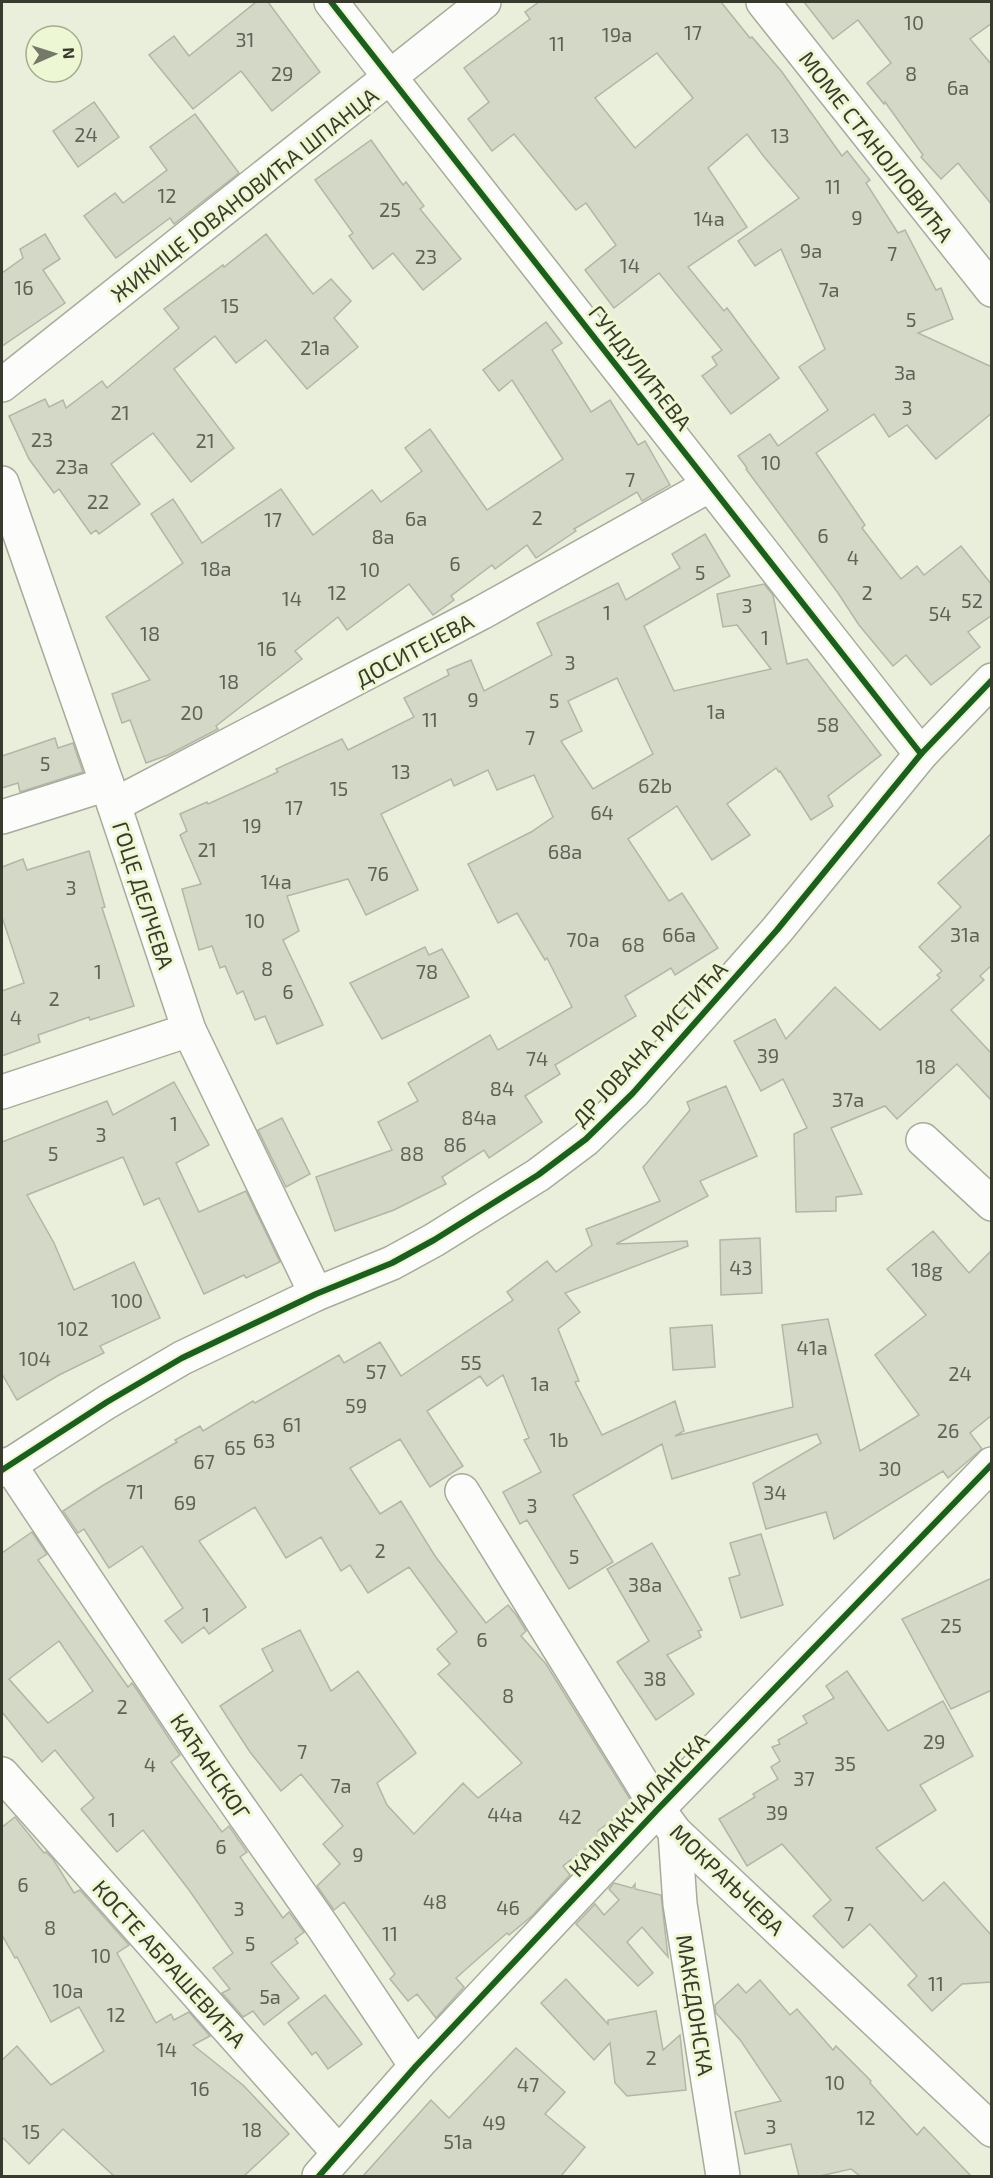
<svg xmlns="http://www.w3.org/2000/svg" width="993" height="2178" font-family="'Exo 2',sans-serif">
	<style>
		.building { fill: #d3d8c7; stroke: #b2b6a7; stroke-width: 1.5; fill-rule: evenodd }
		.lines { fill: none; stroke-linecap: round; stroke-linejoin: round }
		.minor-casing { stroke: #a7ab9c; stroke-width: 36 }
		.tertiary-casing { stroke: #a7ab9c; stroke-width: 36 }
		.minor { stroke: #fcfdfa; stroke-width: 33 }
		.tertiary { stroke: #fcfdfa; stroke-width: 33 }
		.cycleway-casing { stroke: #eef7d3; stroke-width: 10 }
		.cycleway { stroke: #1b5e20; stroke-width: 6 }
		.labels { text-anchor: middle; dominant-baseline: central; stroke-width: 6; stroke-linejoin: round; paint-order: stroke }
		.number-label { font-size: 20px; fill: #5f6254 }
		.street-label { font-size: 22px; fill: #373a2c; stroke: #eef7d3 }
	</style>
	<rect width="100%" height="100%" fill="#eaefdb"/>
	<g class="building">
		<path d="M 256,2 L 268,2 L 320,72 L 272,111 L 241,71 L 193,109 L 149,55 L 174,36 L 189,56 Z"/>
		<path d="M 539,2 L 721,2 L 750,38 L 752,37 L 782,72 L 842,156 L 847,151 L 870,180 L 866,183 L 898,233 L 905,230 L 936,290 L 941,288 L 953,319 L 918,333 L 992,367 L 992,413 L 936,459 L 907,425 L 889,437 L 874,414 L 816,453 L 865,525 L 862,528 L 901,579 L 917,566 L 924,575 L 961,546 L 992,585 L 992,615 L 968,632 L 980,647 L 931,685 L 906,655 L 893,666 L 859,625 L 838,593 L 746,469 L 747,468 L 738,456 L 770,434 L 778,446 L 828,410 L 799,367 L 825,349 L 781,249 L 755,266 L 738,241 L 799,198 L 765,158 L 747,134 L 708,168 L 747,227 L 688,267 L 724,311 L 727,308 L 779,378 L 731,414 L 702,376 L 717,365 L 712,357 L 722,350 L 659,273 L 614,308 L 585,270 L 616,245 L 586,203 L 576,210 L 514,134 L 492,151 L 468,119 L 489,102 L 464,68 L 530,19 L 525,12 ZM 657,53 L 693,98 L 635,148 L 595,98 Z"/>
		<path d="M 804,2 L 992,2 L 992,23 L 970,39 L 992,65 L 992,205 L 958,163 L 941,179 L 921,157 L 923,155 L 885,102 L 884,104 L 867,83 L 891,63 L 858,20 L 833,39 Z"/>
		<path d="M 94,102 L 119,137 L 78,167 L 53,131 Z"/>
		<path d="M 195,114 L 239,173 L 174,224 L 170,218 L 116,258 L 84,216 L 115,193 L 123,203 L 167,170 L 150,147 Z"/>
		<path d="M 371,140 L 403,185 L 406,182 L 424,206 L 420,209 L 461,259 L 423,290 L 393,253 L 373,269 L 349,236 L 353,233 L 315,180 Z"/>
		<path d="M 45,234 L 60,259 L 43,270 L 65,303 L 2,346 L 2,273 L 23,258 L 20,249 Z"/>
		<path d="M 266,234 L 313,294 L 331,279 L 351,301 L 334,318 L 358,347 L 307,389 L 266,340 L 236,363 L 215,336 L 174,369 L 234,448 L 191,482 L 153,433 L 111,464 L 140,504 L 99,534 L 96,530 L 91,534 L 59,489 L 54,493 L 29,459 L 9,416 L 45,399 L 49,407 L 63,400 L 66,408 L 102,381 L 107,388 L 179,328 L 164,309 L 223,265 L 224,267 Z"/>
		<path d="M 546,322 L 562,343 L 552,350 L 591,412 L 610,400 L 638,445 L 645,441 L 670,485 L 642,501 L 637,492 L 574,529 L 576,531 L 536,558 L 527,545 L 495,569 L 492,565 L 451,596 L 454,600 L 433,615 L 409,584 L 347,630 L 338,617 L 295,651 L 302,659 L 216,726 L 218,729 L 168,755 L 146,763 L 130,720 L 122,723 L 112,694 L 150,680 L 106,617 L 183,563 L 151,514 L 173,499 L 202,543 L 281,489 L 313,535 L 372,490 L 381,502 L 422,471 L 405,448 L 430,429 L 487,510 L 563,459 L 512,380 L 499,391 L 483,370 Z"/>
		<path d="M 705,534 L 730,576 L 644,626 L 674,691 L 771,669 L 737,625 L 723,627 L 717,594 L 764,584 L 773,595 L 787,664 L 807,659 L 881,755 L 828,796 L 833,806 L 811,820 L 780,771 L 779,772 L 776,768 L 727,804 L 750,835 L 712,860 L 677,806 L 628,839 L 669,901 L 682,893 L 718,948 L 675,975 L 671,968 L 625,996 L 636,1016 L 555,1065 L 560,1074 L 525,1096 L 542,1122 L 489,1158 L 484,1150 L 442,1177 L 446,1184 L 394,1210 L 335,1231 L 316,1177 L 392,1150 L 378,1122 L 418,1101 L 408,1083 L 490,1035 L 498,1050 L 572,1007 L 547,958 L 545,960 L 517,913 L 498,923 L 468,864 L 531,832 L 553,817 L 534,775 L 497,790 L 488,770 L 454,786 L 451,779 L 381,814 L 418,890 L 366,915 L 348,879 L 287,896 L 299,931 L 283,940 L 323,1025 L 277,1044 L 265,1016 L 255,1020 L 243,991 L 237,994 L 225,966 L 220,968 L 212,946 L 199,950 L 182,889 L 201,884 L 180,835 L 187,831 L 180,814 L 207,802 L 208,804 L 278,772 L 276,769 L 342,739 L 348,750 L 414,717 L 404,698 L 449,675 L 447,670 L 471,660 L 484,691 L 552,655 L 537,623 L 618,583 L 626,600 L 680,568 L 672,554 ZM 617,678 L 653,754 L 593,789 L 561,741 L 582,731 L 568,701 Z"/>
		<path d="M 55,738 L 58,748 L 73,743 L 83,772 L 20,792 L 18,783 L 2,788 L 2,756 Z"/>
		<path d="M 992,833 L 992,965 L 980,976 L 984,980 L 951,1010 L 992,1054 L 992,1101 L 957,1064 L 897,1119 L 885,1106 L 831,1128 L 862,1194 L 836,1197 L 836,1211 L 796,1212 L 794,1134 L 807,1128 L 783,1079 L 761,1091 L 734,1041 L 775,1019 L 786,1039 L 835,987 L 880,1030 L 940,978 L 937,975 L 942,971 L 919,947 L 961,907 L 938,883 Z"/>
		<path d="M 89,851 L 105,907 L 102,908 L 134,1006 L 90,1020 L 89,1017 L 38,1035 L 40,1042 L 2,1056 L 2,991 L 24,983 L 2,917 L 2,867 L 23,859 L 27,870 Z"/>
		<path d="M 425,947 L 429,955 L 442,949 L 469,997 L 382,1039 L 350,983 Z"/>
		<path d="M 174,1082 L 209,1145 L 176,1163 L 199,1212 L 246,1191 L 280,1262 L 246,1278 L 244,1275 L 204,1294 L 159,1198 L 144,1205 L 123,1157 L 27,1195 L 54,1243 L 74,1290 L 134,1262 L 160,1318 L 100,1346 L 104,1353 L 59,1375 L 17,1400 L 2,1374 L 2,1142 L 107,1101 L 113,1115 Z"/>
		<path d="M 726,1086 L 757,1156 L 700,1181 L 708,1196 L 616,1244 L 687,1241 L 688,1246 L 565,1293 L 580,1312 L 558,1329 L 579,1381 L 575,1382 L 602,1435 L 675,1401 L 684,1431 L 675,1436 L 793,1407 L 782,1325 L 828,1319 L 860,1451 L 919,1415 L 875,1355 L 926,1315 L 887,1269 L 933,1231 L 969,1273 L 992,1250 L 992,1415 L 970,1433 L 982,1449 L 948,1478 L 943,1471 L 834,1539 L 826,1512 L 766,1529 L 753,1483 L 821,1443 L 817,1434 L 672,1479 L 662,1444 L 573,1495 L 613,1562 L 569,1589 L 527,1520 L 520,1524 L 503,1492 L 541,1472 L 524,1440 L 529,1438 L 503,1375 L 487,1386 L 480,1376 L 427,1411 L 463,1466 L 430,1487 L 400,1439 L 350,1468 L 380,1514 L 401,1501 L 435,1556 L 486,1623 L 508,1605 L 517,1616 L 526,1631 L 521,1636 L 546,1664 L 633,1804 L 598,1831 L 602,1837 L 563,1866 L 570,1875 L 533,1915 L 509,1935 L 507,1933 L 456,1978 L 464,1987 L 436,2018 L 417,1994 L 408,2001 L 390,1979 L 395,1974 L 344,1902 L 334,1910 L 317,1886 L 340,1864 L 323,1844 L 343,1826 L 301,1774 L 281,1791 L 250,1752 L 220,1706 L 273,1671 L 262,1649 L 300,1630 L 331,1691 L 358,1671 L 416,1753 L 377,1783 L 387,1805 L 414,1834 L 463,1783 L 478,1798 L 522,1763 L 438,1674 L 450,1664 L 437,1649 L 457,1632 L 409,1567 L 368,1593 L 350,1565 L 341,1571 L 321,1537 L 286,1558 L 255,1507 L 199,1541 L 246,1607 L 209,1634 L 204,1627 L 182,1643 L 165,1621 L 183,1608 L 142,1546 L 109,1568 L 84,1529 L 78,1533 L 63,1511 L 102,1486 L 177,1442 L 175,1440 L 200,1426 L 203,1431 L 253,1401 L 255,1403 L 339,1355 L 344,1363 L 380,1342 L 401,1376 L 513,1300 L 507,1292 L 547,1261 L 556,1272 L 592,1245 L 586,1229 L 660,1201 L 643,1167 L 690,1110 L 687,1102 Z"/>
		<path d="M 282,1118 L 310,1174 L 286,1187 L 258,1130 Z"/>
		<path d="M 760,1238 L 762,1293 L 721,1295 L 720,1240 Z"/>
		<path d="M 712,1325 L 715,1367 L 673,1370 L 670,1328 Z"/>
		<path d="M 32,1532 L 47,1554 L 38,1560 L 128,1687 L 132,1683 L 137,1690 L 180,1755 L 171,1762 L 222,1832 L 229,1826 L 247,1852 L 240,1857 L 283,1918 L 289,1912 L 304,1932 L 295,1939 L 298,1943 L 271,1963 L 299,1998 L 264,2025 L 253,2011 L 243,2017 L 222,1993 L 230,1989 L 213,1968 L 233,1953 L 189,1890 L 143,1830 L 117,1852 L 81,1809 L 94,1798 L 55,1750 L 42,1762 L 2,1712 L 2,1553 ZM 59,1641 L 93,1691 L 48,1723 L 9,1679 Z"/>
		<path d="M 761,1534 L 783,1605 L 741,1618 L 729,1578 L 740,1575 L 730,1543 Z"/>
		<path d="M 652,1543 L 702,1630 L 698,1631 L 701,1637 L 667,1655 L 694,1694 L 656,1720 L 617,1662 L 649,1641 L 607,1569 Z"/>
		<path d="M 992,1578 L 992,1690 L 951,1709 L 902,1619 Z"/>
		<path d="M 847,1671 L 888,1731 L 943,1701 L 973,1756 L 920,1785 L 936,1810 L 876,1848 L 923,1901 L 944,1882 L 992,1936 L 992,1982 L 962,1984 L 932,2011 L 908,1985 L 917,1976 L 870,1924 L 843,1948 L 813,1916 L 831,1900 L 782,1844 L 747,1866 L 719,1819 L 755,1797 L 753,1794 L 778,1779 L 771,1767 L 780,1761 L 772,1747 L 780,1744 L 778,1740 L 807,1723 L 803,1716 L 834,1698 L 826,1686 Z"/>
		<path d="M 15,1817 L 44,1853 L 46,1852 L 53,1859 L 74,1893 L 80,1890 L 129,1945 L 117,1953 L 156,2023 L 171,2014 L 174,2020 L 189,2012 L 210,2036 L 193,2045 L 243,2085 L 289,2134 L 244,2176 L 114,2176 L 63,2129 L 29,2164 L 2,2137 L 2,2060 L 17,2046 L 51,2085 L 104,2051 L 79,2007 L 51,2022 L 17,1957 L 15,1958 L 2,1935 L 2,1827 Z"/>
		<path d="M 614,1883 L 632,1888 L 635,1884 L 635,1889 L 661,1895 L 668,1957 L 642,1927 L 627,1942 L 653,1973 L 638,1986 L 576,1924 L 595,1904 L 604,1915 L 619,1900 L 609,1889 Z"/>
		<path d="M 566,1979 L 608,2024 L 608,2020 L 656,2011 L 663,2050 L 680,2035 L 686,2090 L 627,2096 L 615,2083 L 610,2043 L 594,2060 L 541,2003 Z"/>
		<path d="M 760,1980 L 790,2015 L 797,2009 L 833,2050 L 836,2046 L 871,2081 L 870,2083 L 917,2135 L 924,2127 L 971,2176 L 860,2176 L 851,2169 L 820,2176 L 799,2176 L 791,2144 L 745,2154 L 735,2112 L 781,2101 L 741,2041 L 716,2013 L 715,2005 L 738,1984 L 746,1993 Z"/>
		<path d="M 325,1995 L 362,2044 L 328,2069 L 316,2052 L 312,2055 L 288,2023 Z"/>
		<path d="M 516,2048 L 565,2092 L 545,2114 L 585,2147 L 561,2176 L 363,2176 L 431,2100 L 449,2118 Z"/>
	</g>
	<g class="lines">
		<defs>
			<g id="minor">
				<path d="M 331,2 L 921,754"/>
				<path d="M 763,2 L 992,290"/>
				<path d="M 2,385 L 484,2"/>
				<path d="M 2,483 L 107,784 L 189,1030 L 316,1294"/>
				<path d="M 114,805 L 481,613 L 710,485"/>
				<path d="M 2,817 L 107,784"/>
				<path d="M 2,1092 L 189,1030"/>
				<path d="M 923,1140 L 992,1204"/>
				<path d="M 9,1464 L 215,1773 L 323,1927 L 416,2066"/>
				<path d="M 462,1491 L 658,1809 L 675,1832 L 992,2130"/>
				<path d="M 2,1774 L 339,2153"/>
				<path d="M 675,1832 L 680,1904 L 723,2176"/>
				<path d="M 319,2176 L 416,2066 L 658,1809 L 992,1464"/>
			</g>
			<path id="tertiary" d="M 2,1470 L 107,1402 L 182,1358 L 316,1294 L 392,1263 L 434,1240 L 538,1175 L 586,1139 L 633,1093 L 777,930 L 921,754 L 992,680"/>
		</defs>
		<use href="#minor" class="minor-casing"/>
		<use href="#tertiary" class="tertiary-casing"/>
		<use href="#minor" class="minor"/>
		<use href="#tertiary" class="tertiary"/>
		<defs>
			<g id="cycleway">
				<path d="M 331,2 L 921,754"/>
				<path d="M 2,1470 L 107,1402 L 182,1358 L 316,1294 L 392,1263 L 434,1240 L 538,1175 L 586,1139 L 633,1093 L 777,930 L 921,754 L 992,680"/>
				<path d="M 319,2176 L 416,2066 L 658,1809 L 992,1464"/>
			</g>
		</defs>
		<use href="#cycleway" class="cycleway-casing"/>
		<use href="#cycleway" class="cycleway"/>
	</g>
	<g class="labels">
		<g class="number-label">
			<text x="914" y="22">10</text>
			<text x="693" y="32">17</text>
			<text x="617" y="34">19a</text>
			<text x="245" y="39">31</text>
			<text x="557" y="43">11</text>
			<text x="282" y="73">29</text>
			<text x="911" y="73">8</text>
			<text x="958" y="87">6a</text>
			<text x="86" y="134">24</text>
			<text x="780" y="135">13</text>
			<text x="833" y="186">11</text>
			<text x="167" y="195">12</text>
			<text x="390" y="209">25</text>
			<text x="857" y="217">9</text>
			<text x="709" y="218">14a</text>
			<text x="811" y="250">9a</text>
			<text x="892" y="253">7</text>
			<text x="426" y="256">23</text>
			<text x="630" y="265">14</text>
			<text x="24" y="287">16</text>
			<text x="829" y="289">7a</text>
			<text x="230" y="305">15</text>
			<text x="911" y="319">5</text>
			<text x="315" y="347">21a</text>
			<text x="905" y="372">3a</text>
			<text x="907" y="407">3</text>
			<text x="120" y="412">21</text>
			<text x="42" y="439">23</text>
			<text x="205" y="440">21</text>
			<text x="771" y="462">10</text>
			<text x="72" y="466">23a</text>
			<text x="630" y="479">7</text>
			<text x="98" y="501">22</text>
			<text x="537" y="517">2</text>
			<text x="416" y="518">6a</text>
			<text x="273" y="519">17</text>
			<text x="823" y="535">6</text>
			<text x="383" y="536">8a</text>
			<text x="853" y="557">4</text>
			<text x="455" y="563">6</text>
			<text x="216" y="568">18a</text>
			<text x="370" y="569">10</text>
			<text x="700" y="572">5</text>
			<text x="337" y="592">12</text>
			<text x="867" y="592">2</text>
			<text x="292" y="598">14</text>
			<text x="972" y="600">52</text>
			<text x="747" y="605">3</text>
			<text x="607" y="612">1</text>
			<text x="940" y="613">54</text>
			<text x="150" y="633">18</text>
			<text x="765" y="637">1</text>
			<text x="267" y="648">16</text>
			<text x="570" y="662">3</text>
			<text x="229" y="681">18</text>
			<text x="473" y="699">9</text>
			<text x="554" y="700">5</text>
			<text x="716" y="711">1a</text>
			<text x="192" y="712">20</text>
			<text x="430" y="719">11</text>
			<text x="828" y="724">58</text>
			<text x="530" y="737">7</text>
			<text x="45" y="763">5</text>
			<text x="401" y="771">13</text>
			<text x="655" y="785">62b</text>
			<text x="339" y="788">15</text>
			<text x="294" y="807">17</text>
			<text x="602" y="812">64</text>
			<text x="252" y="825">19</text>
			<text x="207" y="849">21</text>
			<text x="565" y="851">68a</text>
			<text x="378" y="873">76</text>
			<text x="276" y="881">14a</text>
			<text x="71" y="887">3</text>
			<text x="255" y="920">10</text>
			<text x="679" y="934">66a</text>
			<text x="965" y="934">31a</text>
			<text x="583" y="939">70a</text>
			<text x="633" y="944">68</text>
			<text x="267" y="968">8</text>
			<text x="98" y="971">1</text>
			<text x="427" y="971">78</text>
			<text x="288" y="991">6</text>
			<text x="54" y="998">2</text>
			<text x="16" y="1017">4</text>
			<text x="768" y="1055">39</text>
			<text x="537" y="1058">74</text>
			<text x="926" y="1066">18</text>
			<text x="502" y="1088">84</text>
			<text x="848" y="1099">37a</text>
			<text x="479" y="1117">84a</text>
			<text x="174" y="1123">1</text>
			<text x="101" y="1134">3</text>
			<text x="455" y="1144">86</text>
			<text x="53" y="1153">5</text>
			<text x="412" y="1153">88</text>
			<text x="741" y="1267">43</text>
			<text x="927" y="1269">18g</text>
			<text x="127" y="1300">100</text>
			<text x="73" y="1328">102</text>
			<text x="812" y="1347">41a</text>
			<text x="35" y="1358">104</text>
			<text x="471" y="1362">55</text>
			<text x="376" y="1371">57</text>
			<text x="960" y="1373">24</text>
			<text x="540" y="1383">1a</text>
			<text x="356" y="1405">59</text>
			<text x="292" y="1424">61</text>
			<text x="948" y="1430">26</text>
			<text x="559" y="1439">1b</text>
			<text x="264" y="1440">63</text>
			<text x="235" y="1447">65</text>
			<text x="204" y="1461">67</text>
			<text x="890" y="1468">30</text>
			<text x="135" y="1491">71</text>
			<text x="775" y="1492">34</text>
			<text x="185" y="1502">69</text>
			<text x="532" y="1505">3</text>
			<text x="380" y="1550">2</text>
			<text x="574" y="1556">5</text>
			<text x="645" y="1584">38a</text>
			<text x="206" y="1614">1</text>
			<text x="951" y="1625">25</text>
			<text x="482" y="1639">6</text>
			<text x="655" y="1678">38</text>
			<text x="508" y="1695">8</text>
			<text x="122" y="1706">2</text>
			<text x="934" y="1741">29</text>
			<text x="302" y="1751">7</text>
			<text x="845" y="1763">35</text>
			<text x="150" y="1764">4</text>
			<text x="804" y="1778">37</text>
			<text x="341" y="1785">7a</text>
			<text x="777" y="1812">39</text>
			<text x="505" y="1814">44a</text>
			<text x="570" y="1816">42</text>
			<text x="112" y="1819">1</text>
			<text x="221" y="1846">6</text>
			<text x="358" y="1854">9</text>
			<text x="23" y="1884">6</text>
			<text x="435" y="1901">48</text>
			<text x="508" y="1907">46</text>
			<text x="239" y="1908">3</text>
			<text x="849" y="1913">7</text>
			<text x="50" y="1927">8</text>
			<text x="390" y="1933">11</text>
			<text x="250" y="1943">5</text>
			<text x="101" y="1955">10</text>
			<text x="936" y="1983">11</text>
			<text x="68" y="1990">10a</text>
			<text x="270" y="1996">5a</text>
			<text x="116" y="2014">12</text>
			<text x="167" y="2049">14</text>
			<text x="651" y="2057">2</text>
			<text x="835" y="2082">10</text>
			<text x="528" y="2084">47</text>
			<text x="200" y="2088">16</text>
			<text x="866" y="2117">12</text>
			<text x="494" y="2122">49</text>
			<text x="771" y="2126">3</text>
			<text x="252" y="2129">18</text>
			<text x="31" y="2131">15</text>
			<text x="458" y="2141">51a</text>
		</g>
		<g class="street-label">
			<text transform="translate(877 146) rotate(52)">МОМЕ СТАНОЈЛОВИЋА</text>
			<text transform="translate(244 194) rotate(-38)">ЖИКИЦЕ ЈОВАНОВИЋА ШПАНЦА</text>
			<text transform="translate(641 367) rotate(52)">ГУНДУЛИЋЕВА</text>
			<text transform="translate(414 649) rotate(-28)">ДОСИТЕЈЕВА</text>
			<text transform="translate(144 895) rotate(72)">ГОЦЕ ДЕЛЧЕВА</text>
			<text transform="translate(649 1043) rotate(-47)">ДР ЈОВАНА РИСТИЋА</text>
			<text transform="translate(211 1766) rotate(56)">КАЋАНСКОГ</text>
			<text transform="translate(638 1804) rotate(-46)">КАЈМАКЧАЛАНСКА</text>
			<text transform="translate(728 1879) rotate(44)">МОКРАЊЧЕВА</text>
			<text transform="translate(170 1963) rotate(48)">КОСТЕ АБРАШЕВИЋА</text>
			<text transform="translate(696 2005) rotate(81)">МАКЕДОНСКА</text>
		</g>
	</g>
	<rect width="993" height="2178" fill="none" stroke="#373a2c" stroke-width="6"/>
	<g transform="translate(54 54) rotate(87)"><circle r="28" fill="#eef7d3" stroke="#a5ab90" stroke-width="1.5"/>
	<path d="M0-4.5L10 22L0 15L-10 22Z" fill="#767969"/>
	<text y="-9" font-size="16" font-weight="bold" text-anchor="middle" fill="#373a2c">N</text>
	</g>
</svg>
